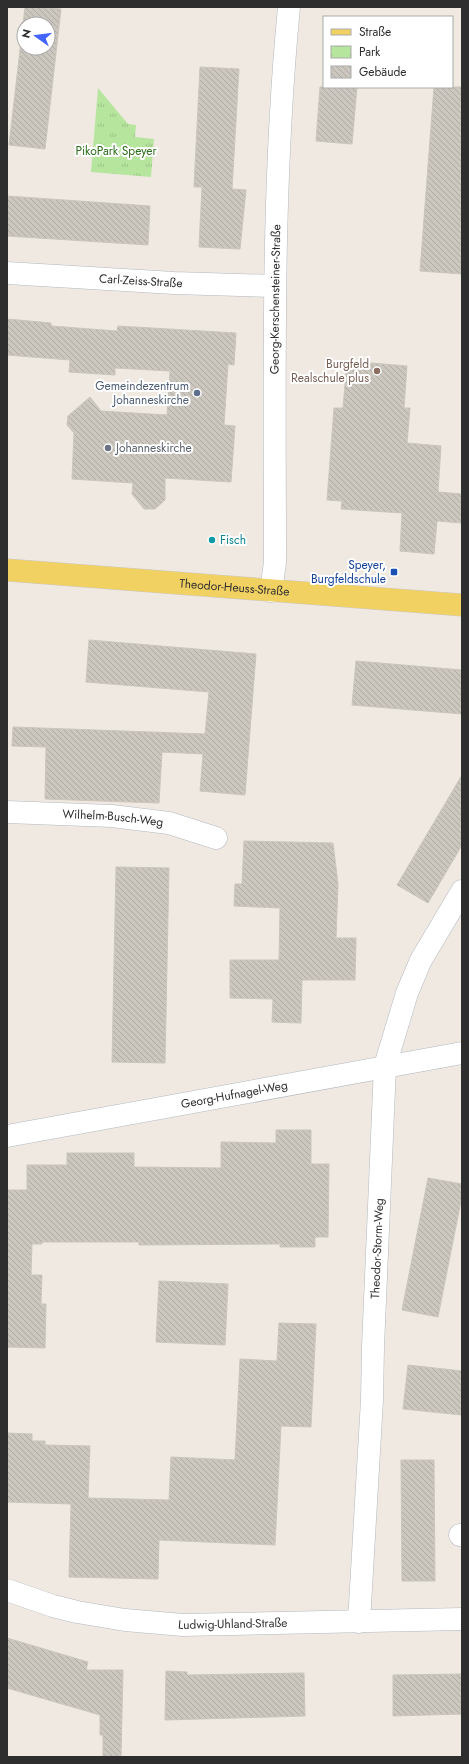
<svg xmlns="http://www.w3.org/2000/svg" width="469" height="1764" font-family="Jost,sans-serif">
	<style>
		.park { fill: url(#park-tufts) }
		.building { fill: url(#building-back-hatch); stroke: #cbc5ba; fill-rule: evenodd }
		.lines { fill: none; stroke-linecap: round; stroke-linejoin: round }
		.minor-casing { stroke: #b4b7c1; stroke-width: 23 }
		.major-casing { stroke: #c9c9c9; stroke-width: 23 }
		.minor { stroke: #fff; stroke-width: 22 }
		.major { stroke: #f2d163; stroke-width: 22 }
		.education-dot { fill: #8d6e63; stroke: #fff; stroke-width: 1.5 }
		.service-dot { fill: #5c6f8a; stroke: #fff; stroke-width: 1.5 }
		.worship-dot { fill: #6b7280; stroke: #fff; stroke-width: 1.5 }
		.culture-dot { fill: #0f9aa8; stroke: #fff; stroke-width: 1.5 }
		.transit-dot { fill: #1a4fb4; stroke: #fff; stroke-width: 1.5 }
		.labels { text-anchor: middle; dominant-baseline: central; stroke-width: 4; stroke-linejoin: round; paint-order: stroke }
		.park-label { font-size: 12px; fill: #2c6e1b; stroke: #fff }
		.street-label { font-size: 12px; fill: #2e2e2e; stroke: #fff }
		.education-label { font-size: 12px; fill: #785e54; stroke: #fff; text-anchor: end }
		.service-label { font-size: 12px; fill: #4e5e75; stroke: #fff; text-anchor: end }
		.worship-label { font-size: 12px; fill: #5b616d; stroke: #fff; text-anchor: start }
		.culture-label { font-size: 12px; fill: #0d838f; stroke: #fff; text-anchor: start }
		.transit-label { font-size: 12px; fill: #164399; stroke: #fff; text-anchor: end }
	</style>
	<defs>
		<pattern id="park-tufts" width="24" height="20" patternUnits="userSpaceOnUse"><rect width="24" height="20" fill="#b6e59e"/><path d="M3 7l-1-3M5 7V3M7 7l1-3M15 17l-1-3M17 17v-4M19 17l1-3" fill="none" stroke="#9dc588"/></pattern>
		<pattern id="building-back-hatch" width="6" height="6" patternUnits="userSpaceOnUse"><rect width="6" height="6" fill="#cbc7bf"/><path d="M-1 5l2 2M0 0l6 6M5-1l2 2" fill="none" stroke="#afaba4"/></pattern>
	</defs>
	<rect width="100%" height="100%" fill="#efe9e1"/>
	<path class="park" d="M 98,88 L 128,124 L 136,125 L 135,137 L 154,139 L 151,177 L 91,172 Z"/>
	<g class="building">
		<path d="M 25,7 L 61,9 L 45,149 L 9,145 ZM 24,24 L 48,24 L 48,48 L 24,48 Z"/>
		<path d="M 200,67 L 239,69 L 232,189 L 246,190 L 240,249 L 199,247 L 202,187 L 194,187 Z"/>
		<path d="M 320,87 L 357,87 L 352,144 L 316,141 Z"/>
		<path d="M 434,87 L 462,87 L 462,274 L 420,271 Z"/>
		<path d="M 7,196 L 150,206 L 148,245 L 7,236 Z"/>
		<path d="M 7,319 L 51,323 L 51,326 L 117,331 L 118,326 L 236,333 L 234,365 L 228,364 L 224,425 L 235,426 L 231,482 L 165,478 L 165,500 L 155,509 L 144,509 L 132,494 L 133,483 L 72,479 L 74,433 L 67,425 L 68,416 L 90,397 L 101,411 L 167,415 L 170,371 L 115,368 L 115,375 L 69,372 L 70,360 L 7,355 Z"/>
		<path d="M 347,361 L 407,366 L 404,408 L 410,408 L 407,443 L 441,446 L 438,492 L 462,494 L 462,523 L 437,521 L 434,554 L 400,551 L 402,513 L 341,509 L 342,501 L 327,500 L 334,408 L 343,408 Z"/>
		<path d="M 89,640 L 256,654 L 245,795 L 200,791 L 203,754 L 162,752 L 159,803 L 45,799 L 46,747 L 12,746 L 13,727 L 205,734 L 209,692 L 86,682 Z"/>
		<path d="M 356,661 L 462,670 L 462,714 L 352,705 Z"/>
		<path d="M 462,775 L 462,845 L 428,903 L 397,885 Z"/>
		<path d="M 244,841 L 333,843 L 338,884 L 336,938 L 356,938 L 355,980 L 302,980 L 301,1023 L 272,1022 L 273,999 L 230,998 L 230,960 L 279,960 L 280,908 L 234,906 L 235,884 L 242,884 Z"/>
		<path d="M 116,867 L 169,868 L 165,1063 L 112,1062 Z"/>
		<path d="M 276,1130 L 311,1130 L 311,1164 L 329,1164 L 328,1237 L 315,1237 L 315,1247 L 280,1247 L 280,1244 L 139,1245 L 139,1242 L 42,1242 L 42,1244 L 32,1244 L 31,1275 L 42,1275 L 41,1304 L 46,1304 L 45,1348 L 7,1347 L 7,1190 L 27,1190 L 27,1165 L 67,1165 L 67,1153 L 134,1153 L 134,1167 L 221,1168 L 221,1142 L 276,1143 Z"/>
		<path d="M 428,1178 L 462,1184 L 462,1196 L 438,1317 L 402,1310 Z"/>
		<path d="M 159,1281 L 228,1284 L 225,1345 L 156,1342 Z"/>
		<path d="M 279,1323 L 316,1324 L 311,1427 L 281,1426 L 275,1545 L 159,1540 L 158,1579 L 69,1577 L 71,1504 L 7,1502 L 7,1433 L 32,1434 L 32,1441 L 45,1441 L 45,1445 L 90,1446 L 88,1498 L 169,1500 L 171,1457 L 235,1460 L 240,1359 L 277,1361 Z"/>
		<path d="M 408,1365 L 462,1371 L 462,1415 L 403,1409 Z"/>
		<path d="M 401,1460 L 434,1460 L 435,1581 L 402,1581 Z"/>
		<path d="M 7,1638 L 88,1662 L 86,1670 L 123,1670 L 121,1757 L 103,1757 L 103,1735 L 100,1735 L 100,1715 L 7,1688 Z"/>
		<path d="M 166,1671 L 187,1672 L 187,1675 L 304,1673 L 305,1716 L 165,1720 Z"/>
		<path d="M 462,1674 L 462,1714 L 393,1716 L 393,1675 Z"/>
	</g>
	<g class="lines">
		<defs>
			<g id="minor">
				<path id="s1" d="M 7,273 L 174,283 L 275,286"/>
				<path id="s2" d="M 271,591 L 275,562 C 275,377 271,192 289,7"/>
				<path id="s3" d="M 7,812 L 112,816 L 169,823 L 216,838"/>
				<path id="s4" d="M 7,1136 L 462,1053"/>
				<path d="M 460,1535 L 462,1535"/>
				<path id="s5" d="M 7,1590 L 53,1606 L 77,1612 L 125,1620 L 183,1625 L 462,1619"/>
				<path id="s6" d="M 359,1622 L 372,1400 L 373,1347 L 385,1066 L 407,993 L 421,960 L 462,891"/>
			</g>
			<g id="major">
				<path id="s7" d="M 7,570 L 462,605"/>
			</g>
		</defs>
		<use href="#minor" class="minor-casing"/>
		<use href="#major" class="major-casing"/>
		<use href="#minor" class="minor"/>
		<use href="#major" class="major"/>
	</g>
	<circle class="education-dot" cx="377" cy="371" r="4"/>
	<circle class="service-dot" cx="197" cy="393" r="4"/>
	<circle class="worship-dot" cx="108" cy="448" r="4"/>
	<circle class="culture-dot" cx="212" cy="540" r="4"/>
	<rect class="transit-dot" x="390" y="568" width="8" height="8" rx="2"/>
	<g class="labels">
		<g class="park-label">
			<text x="116" y="151">PikoPark Speyer</text>
		</g>
		<g class="street-label">
			<text stroke="none"><textPath href="#s1" startOffset="134">Carl-Zeiss-Straße</textPath></text>
			<text stroke="none"><textPath href="#s2" startOffset="292">Georg-Kerschensteiner-Straße</textPath></text>
			<text stroke="none"><textPath href="#s7" startOffset="228">Theodor-Heuss-Straße</textPath></text>
			<text stroke="none"><textPath href="#s3" startOffset="106">Wilhelm-Busch-Weg</textPath></text>
			<text stroke="none"><textPath href="#s4" startOffset="231">Georg-Hufnagel-Weg</textPath></text>
			<text stroke="none"><textPath href="#s6" startOffset="374">Theodor-Storm-Weg</textPath></text>
			<text stroke="none"><textPath href="#s5" startOffset="230">Ludwig-Uhland-Straße</textPath></text>
		</g>
		<g class="education-label">
			<text x="369" y="364">Burgfeld<tspan x="369" dy="14">Realschule plus</tspan></text>
		</g>
		<g class="service-label">
			<text x="189" y="386">Gemeindezentrum<tspan x="189" dy="14">Johanneskirche</tspan></text>
		</g>
		<g class="worship-label">
			<text x="116" y="448">Johanneskirche</text>
		</g>
		<g class="culture-label">
			<text x="220" y="540">Fisch</text>
		</g>
		<g class="transit-label">
			<text x="386" y="565">Speyer,<tspan x="386" dy="14">Burgfeldschule</tspan></text>
		</g>
	</g>
	<rect width="469" height="1764" fill="none" stroke="#2e2e2e" stroke-width="16"/>
	<rect x="323" y="16" width="130" height="72" fill="#ffffff" stroke="#ababab"/>
	<rect x="331" y="29" width="20" height="6" fill="#f2d163" stroke="#ababab"/>
	<text x="359" y="36" font-size="12" fill="#2e2e2e">Straße</text>
	<rect x="331" y="46" width="20" height="12" fill="url(#park-tufts)" stroke="#ababab"/>
	<text x="359" y="56" font-size="12" fill="#2e2e2e">Park</text>
	<rect x="331" y="66" width="20" height="12" fill="url(#building-back-hatch)" stroke="#ababab"/>
	<text x="359" y="76" font-size="12" fill="#2e2e2e">Gebäude</text>
	<g transform="translate(36 36) rotate(284)"><circle r="19" fill="#ffffff" stroke="#ababab"/>
	<path d="M0-3L7 15L0 10L-7 15Z" fill="#4264fb"/>
	<text y="-6" font-size="11" font-weight="bold" text-anchor="middle" fill="#2e2e2e">N</text>
	</g>
</svg>
